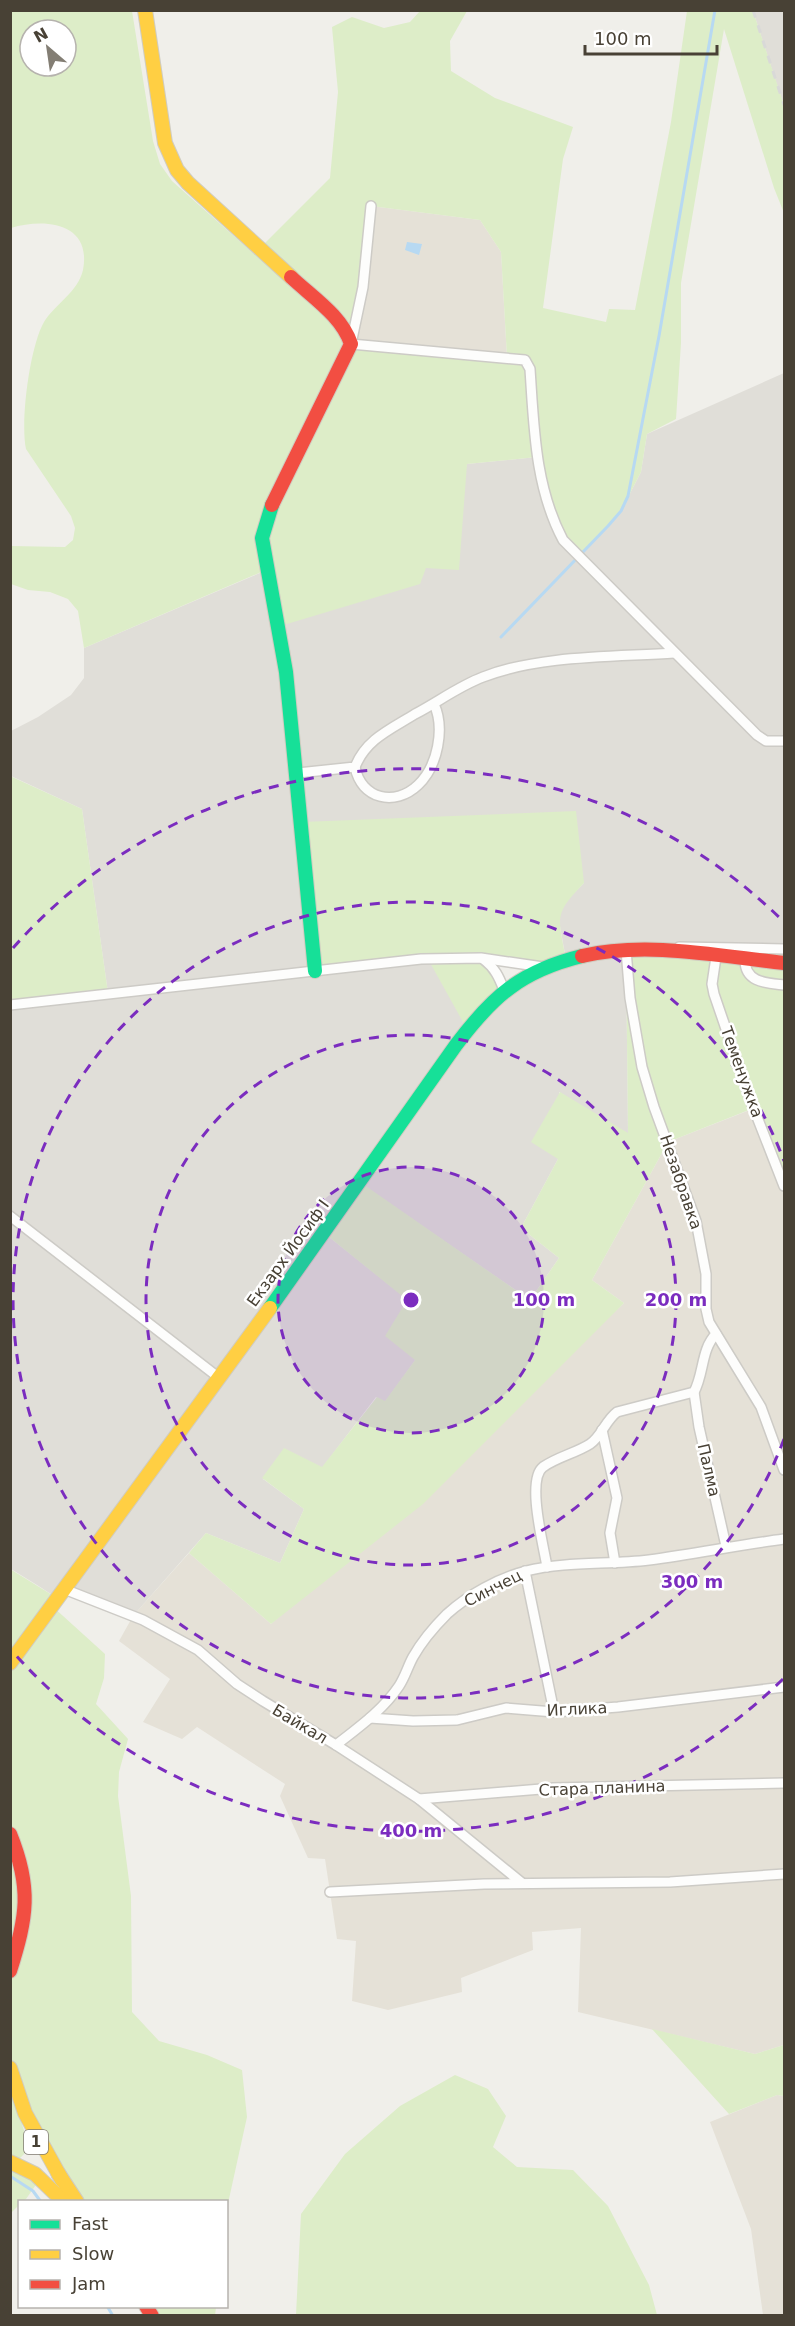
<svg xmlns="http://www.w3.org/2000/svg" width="795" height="2326" font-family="'DejaVu Sans',sans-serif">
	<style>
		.residential { fill: #e5e1d7 }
		.industrial { fill: #e0ded8; fill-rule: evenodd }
		.green { fill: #ddedc8; fill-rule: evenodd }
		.water { fill: #b7d9f2 }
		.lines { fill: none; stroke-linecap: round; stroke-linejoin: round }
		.stream { stroke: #b7d9f2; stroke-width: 3 }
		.street-casing { stroke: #cdcbc6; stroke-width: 12 }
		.fast-casing { stroke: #d0ccc0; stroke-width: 16 }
		.slow-casing { stroke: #d0ccc0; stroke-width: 16 }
		.jam-casing { stroke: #d0ccc0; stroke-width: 16 }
		.street { stroke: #fdfdfc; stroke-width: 9 }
		.fast { stroke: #16e098; stroke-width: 14 }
		.slow { stroke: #ffcf43; stroke-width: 14 }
		.jam { stroke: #f24e42; stroke-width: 14 }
		.rail { stroke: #d9d9d8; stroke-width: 3; stroke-dasharray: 8 8; stroke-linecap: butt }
		.ring { fill: none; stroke: #7b2cbf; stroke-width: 3; stroke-dasharray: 10 8 }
		.labels { text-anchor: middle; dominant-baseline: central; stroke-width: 5; stroke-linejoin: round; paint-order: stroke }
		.shield { fill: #fff; stroke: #7f7a72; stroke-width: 1.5 }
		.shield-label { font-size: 15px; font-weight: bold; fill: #484135 }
		.street-label { font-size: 16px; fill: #484135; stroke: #fff }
		.centre { fill: #7b2cbf; stroke: #fff; stroke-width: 3 }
		.ring-label { font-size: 18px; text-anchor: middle; font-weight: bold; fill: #7b2cbf; stroke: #fff; stroke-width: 5; stroke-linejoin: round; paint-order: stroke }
	</style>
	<rect width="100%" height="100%" fill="#f0efea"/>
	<g class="residential">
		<path d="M 371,206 L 480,220 L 501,252 L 507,358 L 351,344 Z"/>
		<path d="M 760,1106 L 784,1173 L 784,2045 L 755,2054 L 578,2012 L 581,1928 L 532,1932 L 533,1950 L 461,1978 L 462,1992 L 388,2010 L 352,2001 L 356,1941 L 337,1939 L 325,1859 L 308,1858 L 280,1796 L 285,1784 L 197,1727 L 182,1739 L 143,1722 L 170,1679 L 119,1641 L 133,1616 L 189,1553 L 271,1624 L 624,1303 L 592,1280 L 668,1142 Z"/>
		<path d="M 777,2095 L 784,2096 L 784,2315 L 763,2315 L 751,2229 L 710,2122 Z"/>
	</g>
	<g class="industrial">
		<path d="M 753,11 L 784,11 L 784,105 L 776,82 Z"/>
		<path d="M 784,373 L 784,949 L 626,950 L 628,1134 L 559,1092 L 558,1159 L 521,1228 L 559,1258 L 530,1300 L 360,1183 L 324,1233 L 408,1300 L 416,1359 L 385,1402 L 376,1397 L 322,1468 L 263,1479 L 304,1509 L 280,1563 L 206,1533 L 133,1616 L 64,1589 L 57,1598 L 37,1585 L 11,1569 L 11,1005 L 108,993 L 82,809 L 11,776 L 11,731 L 38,717 L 71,695 L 84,678 L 84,648 L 267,570 L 440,567 L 467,464 L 537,457 L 621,511 L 641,472 L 647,434 ZM 584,883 L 567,900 L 558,915 L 566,960 L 494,1000 L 428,959 Z"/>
	</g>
	<g class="green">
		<path d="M 11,11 L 132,11 L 153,141 L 160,164 L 172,181 L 254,254 L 330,178 L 338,92 L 332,27 L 352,17 L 384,28 L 410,22 L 420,11 L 467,11 L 450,41 L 451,71 L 495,98 L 573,127 L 563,159 L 543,308 L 606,322 L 609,309 L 635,310 L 671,122 L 687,11 L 753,11 L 784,105 L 784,213 L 774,188 L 724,29 L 681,283 L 681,343 L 676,419 L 647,434 L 641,472 L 621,511 L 579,557 L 563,540 L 537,457 L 467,464 L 459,570 L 426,568 L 420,584 L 277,627 L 266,570 L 84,648 L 78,611 L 68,599 L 50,592 L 28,590 L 11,584 L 11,546 L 65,547 L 73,540 L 75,528 L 71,516 L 26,449 C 20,421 30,346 44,322 C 55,304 78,292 83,270 C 92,222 44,218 11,228 ZM 30,30 L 66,30 L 66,66 L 30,66 ZM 371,206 L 480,220 L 501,252 L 507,357 L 351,344 Z"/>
		<path d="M 10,776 L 82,809 L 108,993 L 11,1005 Z"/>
		<path d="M 576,811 L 584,883 C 552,916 559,917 566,961 L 545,968 L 483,958 L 504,990 L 468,1031 L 428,959 L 315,971 L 302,822 Z"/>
		<path d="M 784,949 L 784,1173 L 759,1106 L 668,1142 L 592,1280 L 624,1303 L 423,1504 L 271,1624 L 189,1553 L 206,1533 L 280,1563 L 304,1509 L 262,1478 L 284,1448 L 322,1467 L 377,1397 L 385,1401 L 415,1360 L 385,1336 L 407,1300 L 324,1233 L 360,1182 L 530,1300 L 559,1258 L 521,1228 L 558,1159 L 531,1142 L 560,1092 L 628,1133 L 626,950 Z"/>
		<path d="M 10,1569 L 57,1598 L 52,1606 L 105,1654 L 104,1678 L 96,1704 L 128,1739 L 119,1772 L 118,1796 L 131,1896 L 132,2012 L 159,2041 L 207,2055 L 242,2070 L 247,2117 L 227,2208 L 226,2202 L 77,2201 L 20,2118 L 27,2140 L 26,2152 L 15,2163 L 40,2179 L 26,2199 L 20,2202 L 19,2205 L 11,2213 Z"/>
		<path d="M 652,2029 L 755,2054 L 784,2045 L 784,2096 L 777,2095 L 729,2114 Z"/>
		<path d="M 455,2075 L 488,2089 L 506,2116 L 493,2147 L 517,2167 L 573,2170 L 608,2206 L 649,2285 L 657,2315 L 296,2315 L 301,2214 L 345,2154 L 400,2106 Z"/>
		<path d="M 146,2307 L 216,2307 L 215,2316 L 152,2315 Z"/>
	</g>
	<path class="water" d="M 407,242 L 422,244 L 419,255 L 405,250 Z"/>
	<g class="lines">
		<g class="stream">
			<path d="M 501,637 L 608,526 L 621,511 L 628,496 L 659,336 L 715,10"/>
			<path d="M 10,2176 L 33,2191 L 41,2202"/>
			<path d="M 107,2306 L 113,2316"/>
		</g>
		<defs>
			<g id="street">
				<path d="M 371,206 L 363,287 L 351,344 L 525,360 L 530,369 C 534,428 535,487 563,540 L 757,735 L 766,741 L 784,741"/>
				<path d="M 355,767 C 361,799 395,807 418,785 C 438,766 445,728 434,704"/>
				<path d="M 298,773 L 355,767 C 366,739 391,729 415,714 C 438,702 459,686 483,677 C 539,655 615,657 674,653"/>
				<path d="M 679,947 L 784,949"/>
				<path d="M 626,950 L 630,998 L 642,1067 L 654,1107 L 696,1221 L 706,1274 L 706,1309 L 709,1322 L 761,1407 L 784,1470"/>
				<path d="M 716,957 L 712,984 L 714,994 L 750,1099 L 784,1186"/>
				<path d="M 483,959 C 495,968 499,977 504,990"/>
				<path d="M 745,960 C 745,983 767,983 784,985"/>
				<path d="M 10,1005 L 421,959 L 481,958 L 543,967"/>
				<path d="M 10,1216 L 218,1377"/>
				<path d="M 694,1392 L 699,1427 L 726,1546"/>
				<path d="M 602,1430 L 617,1498 L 610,1533 L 615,1563"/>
				<path d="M 547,1567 C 544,1547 526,1480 543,1467 C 557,1457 576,1453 590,1444 C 602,1436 605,1421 617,1412 L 694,1392 C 704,1374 701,1349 716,1334"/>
				<path d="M 525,1571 L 554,1712"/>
				<path d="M 64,1589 L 143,1620 L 198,1650 L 237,1684 L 263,1701 L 336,1745 L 419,1799 L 522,1883"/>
				<path d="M 370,1718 L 413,1721 L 457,1720 L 506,1708 L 554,1712 L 618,1707 L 784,1687"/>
				<path d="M 336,1745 C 359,1727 383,1710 399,1686 C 405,1677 408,1666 413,1657 C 422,1641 434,1627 447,1614 C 468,1595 499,1578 526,1571 C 566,1561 609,1565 649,1560 C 694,1554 739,1545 784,1539"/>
				<path d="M 419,1799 L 553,1788 L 784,1783"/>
				<path d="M 330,1892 L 484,1884 L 670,1882 L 784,1874"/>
			</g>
			<g id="fast">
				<path d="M 272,505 L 262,538 L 286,672 L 315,971"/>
				<path d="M 270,1308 L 456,1045 C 493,996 521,971 582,956"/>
			</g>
			<g id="slow">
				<path d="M 145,10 L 165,143 L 177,170 L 188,183 L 291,277"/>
				<path d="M 10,1663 L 270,1308"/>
				<path d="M 10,2068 L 25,2113 L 62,2180"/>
				<path d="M 10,2162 L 35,2174 L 64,2202"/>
				<path d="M 58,2173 L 77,2202"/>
			</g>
			<g id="jam">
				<path d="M 272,505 L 351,344 C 342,316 312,297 291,277"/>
				<path d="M 582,956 C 647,941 719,956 784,963"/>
				<path d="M 10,1834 C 32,1888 27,1917 10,1971"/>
				<path d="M 146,2306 L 152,2316"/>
			</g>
		</defs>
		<use href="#street" class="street-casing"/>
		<use href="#fast" class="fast-casing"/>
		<use href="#slow" class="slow-casing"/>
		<use href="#jam" class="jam-casing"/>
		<use href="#street" class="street"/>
		<use href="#fast" class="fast"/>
		<use href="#slow" class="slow"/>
		<use href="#jam" class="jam"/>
		<path class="rail" d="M 753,10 L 784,105"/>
	</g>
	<circle cx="411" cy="1300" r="133" fill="#7b2cbf" fill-opacity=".12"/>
	<g class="ring">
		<circle cx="411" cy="1300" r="133"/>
		<circle cx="411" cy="1300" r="265"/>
		<path d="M784 1439A398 398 0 1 1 784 1161"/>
		<path d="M783 1679A531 531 0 0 1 13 1652M13 948A531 531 0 0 1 783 921"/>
	</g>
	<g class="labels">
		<rect class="shield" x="24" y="2130" width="24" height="24" rx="4.5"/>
		<g class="shield-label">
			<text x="36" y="2142">1</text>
		</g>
		<g class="street-label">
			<text transform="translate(742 1072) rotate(70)">Теменужка</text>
			<text transform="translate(681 1182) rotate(71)">Незабравка</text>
			<text transform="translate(288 1253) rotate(-54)">Екзарх Йосиф I</text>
			<text transform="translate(709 1470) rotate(77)">Палма</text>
			<text transform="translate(493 1588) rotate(-27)">Синчец</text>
			<text transform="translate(577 1709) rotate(-3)">Иглика</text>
			<text transform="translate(300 1724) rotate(31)">Байкал</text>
			<text transform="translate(602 1788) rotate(-2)">Стара планина</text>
		</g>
	</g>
	<circle cx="411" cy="1300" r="9" class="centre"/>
	<g class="ring-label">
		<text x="544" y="1306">100 m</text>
		<text x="676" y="1306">200 m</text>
		<text x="692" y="1588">300 m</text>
		<text x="411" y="1837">400 m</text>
	</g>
	<rect width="795" height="2326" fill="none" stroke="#484135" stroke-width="24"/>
	<rect x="18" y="2200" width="210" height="108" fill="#ffffff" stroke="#b6b3ae" stroke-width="1.5"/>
	<rect x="30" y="2220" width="30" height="9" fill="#16e098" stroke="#b6b3ae" stroke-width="1.5"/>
	<text x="72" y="2230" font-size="18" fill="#484135">Fast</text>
	<rect x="30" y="2250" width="30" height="9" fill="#ffcf43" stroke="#b6b3ae" stroke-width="1.5"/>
	<text x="72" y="2260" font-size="18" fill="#484135">Slow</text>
	<rect x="30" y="2280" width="30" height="9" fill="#f24e42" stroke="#b6b3ae" stroke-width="1.5"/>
	<text x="72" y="2290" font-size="18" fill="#484135">Jam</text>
	<g transform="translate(48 48) rotate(331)"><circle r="28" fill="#ffffff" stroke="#b6b3ae" stroke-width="1.5"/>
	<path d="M0-4.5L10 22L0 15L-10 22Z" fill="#837e74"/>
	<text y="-9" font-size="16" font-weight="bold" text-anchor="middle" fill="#484135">N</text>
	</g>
	<path d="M585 45v9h132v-9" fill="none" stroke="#484135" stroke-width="3"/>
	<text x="594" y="45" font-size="18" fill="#484135" stroke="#ffffff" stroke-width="4.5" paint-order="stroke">100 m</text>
</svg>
